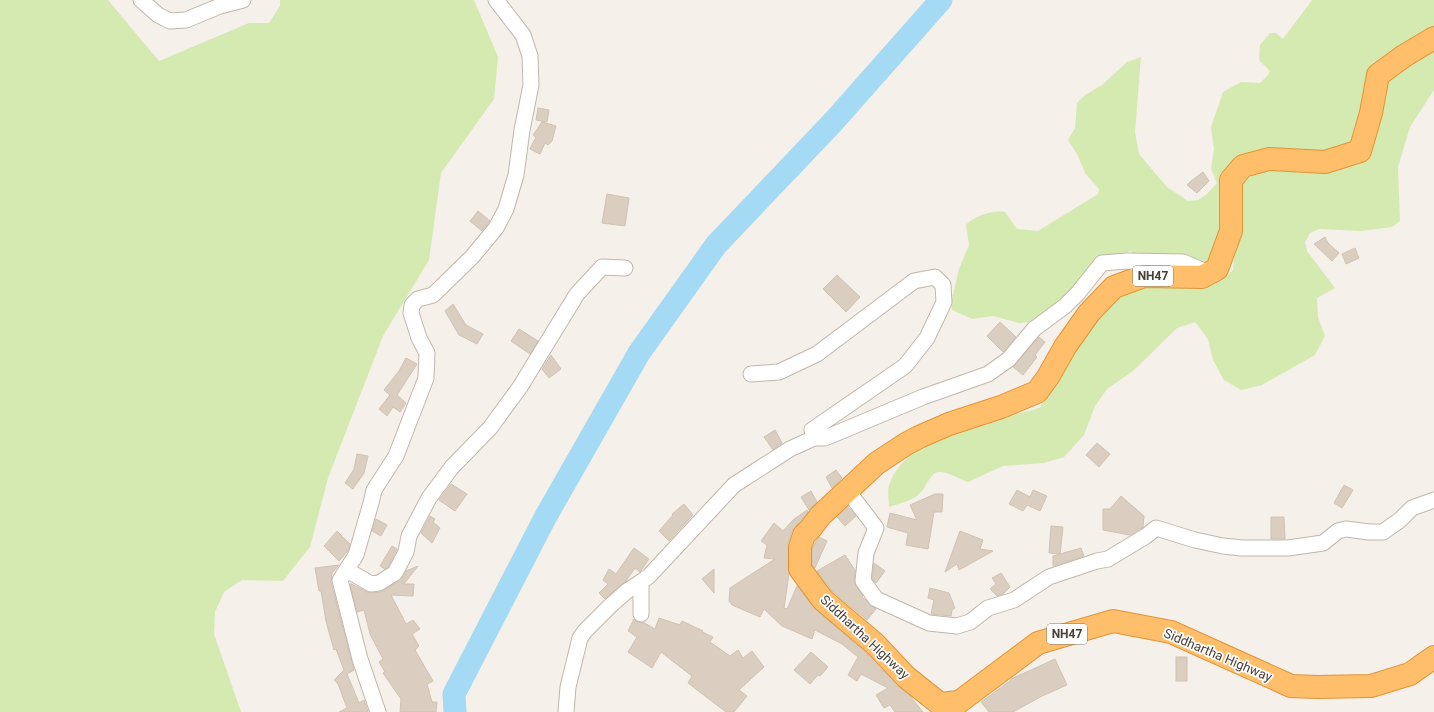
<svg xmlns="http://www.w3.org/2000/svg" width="1434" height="712" font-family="Roboto,sans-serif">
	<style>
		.green { fill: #d5eab1 }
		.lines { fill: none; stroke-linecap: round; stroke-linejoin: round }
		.river { stroke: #a4daf3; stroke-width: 23 }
		.building { fill: #dacec1; stroke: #d2c2b1 }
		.street-casing { stroke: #c1b7ab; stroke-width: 17 }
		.highway-casing { stroke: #e29336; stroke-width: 24 }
		.street { stroke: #fff; stroke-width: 15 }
		.highway { stroke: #ffbf6a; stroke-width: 22 }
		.labels { text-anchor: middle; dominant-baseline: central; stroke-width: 3.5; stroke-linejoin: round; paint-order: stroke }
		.shield { fill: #fff; stroke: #807973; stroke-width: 1 }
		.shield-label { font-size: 12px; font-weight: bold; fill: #494037 }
		.street-label { font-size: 13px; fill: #494037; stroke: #fff }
	</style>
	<rect width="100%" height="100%" fill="#f5f0e9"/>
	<g class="green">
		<path d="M 0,0 L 108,0 L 159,61 L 249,23 L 269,23 L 280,6 L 280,0 L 474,0 L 498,57 L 494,99 L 441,173 L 429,260 L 383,336 L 328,478 L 310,547 L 283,581 L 242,580 L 224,592 L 215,612 L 214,634 L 241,712 L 0,712 Z"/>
		<path d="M 1312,0 L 1434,0 L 1434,90 L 1410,127 L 1398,167 L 1400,221 L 1392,227 L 1361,231 L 1319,229 L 1310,233 L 1305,242 L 1307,251 L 1335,288 L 1317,298 L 1318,317 L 1325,336 L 1315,355 L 1262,385 L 1241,390 L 1224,380 L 1213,360 L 1208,339 L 1195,322 L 1177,328 L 1133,371 L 1107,389 L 1095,406 L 1084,435 L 1064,457 L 1044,463 L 1003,466 L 968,482 C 959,479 947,471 938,472 C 931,473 926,486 922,491 C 914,501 900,503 889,507 C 889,501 887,492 889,486 C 897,454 947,431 975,421 C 996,414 1020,416 1041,407 L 1042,397 L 1114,297 L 1142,285 L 1210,283 L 1229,274 L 1233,270 L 1236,229 L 1215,257 L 1192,270 L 1155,271 L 1130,251 L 1116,258 L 1075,291 L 1046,317 L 1030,322 L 1019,323 L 993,316 L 972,319 L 952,310 L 952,299 L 959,269 L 969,245 L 966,225 C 974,216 993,210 1005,212 L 1017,229 L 1038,231 L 1098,194 L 1099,189 L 1085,173 L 1077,154 L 1068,140 L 1075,128 L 1077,103 L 1085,95 L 1102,85 L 1127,62 L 1141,57 L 1135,132 L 1139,154 L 1167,187 L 1188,201 L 1198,200 L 1207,194 L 1217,183 L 1211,169 L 1214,149 L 1211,127 L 1223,92 L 1241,82 L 1260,83 L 1268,75 L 1270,71 L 1259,60 L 1260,45 L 1270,33 L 1276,33 L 1283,39 Z"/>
	</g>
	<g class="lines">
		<path class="river" d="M 455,712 L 454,694 L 546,516 L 639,353 L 716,245 L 834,121 L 941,0"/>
	</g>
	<g class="building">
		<path d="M 538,108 L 549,110 L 547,122 L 536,120 Z"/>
		<path d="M 542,122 L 556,126 L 552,141 L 548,145 L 545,143 L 540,154 L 530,149 L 536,137 L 533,135 Z"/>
		<path d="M 1203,172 L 1209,181 L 1197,193 L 1187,185 L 1191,181 Z"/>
		<path d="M 607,194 L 629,198 L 625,226 L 602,223 Z"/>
		<path d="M 478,211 L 490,221 L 482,231 L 470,221 Z"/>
		<path d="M 1325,237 L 1328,243 L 1339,253 L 1332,261 L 1314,244 Z"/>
		<path d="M 1355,248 L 1359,258 L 1346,264 L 1342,254 Z"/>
		<path d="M 837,275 L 860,297 L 846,312 L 823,289 Z"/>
		<path d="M 453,304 L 466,325 L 483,334 L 477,344 L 459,335 L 445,311 Z"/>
		<path d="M 1000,322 L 1016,337 L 1003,352 L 987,336 Z"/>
		<path d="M 519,329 L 538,341 L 530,354 L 511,341 Z"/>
		<path d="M 1039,337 L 1045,342 L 1035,355 L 1037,357 L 1023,375 L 1013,367 Z"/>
		<path d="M 551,355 L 561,369 L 549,378 L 542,369 Z"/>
		<path d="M 406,358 L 417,364 L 397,395 L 406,403 L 400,412 L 393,407 L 387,416 L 379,409 L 390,395 L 384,390 L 399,371 Z"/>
		<path d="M 775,430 L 782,443 L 773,450 L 764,437 Z"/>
		<path d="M 1097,443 L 1110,454 L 1099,467 L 1086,455 Z"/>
		<path d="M 357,454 L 368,456 L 364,473 L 353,489 L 345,483 L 354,469 Z"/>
		<path d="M 836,470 L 842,478 L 832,488 L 826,477 Z"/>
		<path d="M 451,484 L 467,494 L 455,511 L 439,500 Z"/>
		<path d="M 1344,485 L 1353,490 L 1342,508 L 1334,503 Z"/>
		<path d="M 1017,490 L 1030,497 L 1033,490 L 1047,496 L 1040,511 L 1027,505 L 1023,511 L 1009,504 Z"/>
		<path d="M 811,491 L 817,502 L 809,510 L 801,497 Z"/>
		<path d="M 935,494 L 943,494 L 942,512 L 934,512 L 928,549 L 906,545 L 908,533 L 887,527 L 890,513 L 917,520 L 910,505 Z"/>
		<path d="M 1121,496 L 1144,516 L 1143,527 L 1130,535 L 1103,530 L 1103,509 L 1110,509 Z"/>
		<path d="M 684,504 L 693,515 L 669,541 L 659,531 L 673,515 L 672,514 Z"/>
		<path d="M 848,507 L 856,516 L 845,526 L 837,517 Z"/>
		<path d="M 807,510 L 808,512 L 792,531 L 788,543 L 788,569 L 789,574 L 784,608 L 787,609 L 797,586 L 815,609 L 866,653 L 897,686 L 910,696 L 923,712 L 895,712 L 890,705 L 884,708 L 876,695 L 888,688 L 861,674 L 857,681 L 848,675 L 858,657 L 842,644 L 815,630 L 812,639 L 782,626 L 764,609 L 760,617 L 732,605 L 729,601 L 730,588 L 775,559 L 764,558 L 767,545 L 761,541 L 774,523 L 783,531 L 793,520 Z"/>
		<path d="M 430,516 L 435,519 L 433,522 L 440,528 L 432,543 L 421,533 Z"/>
		<path d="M 1271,517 L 1284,517 L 1285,539 L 1271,539 Z"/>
		<path d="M 376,519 L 387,525 L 381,536 L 372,531 Z"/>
		<path d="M 1051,526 L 1063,527 L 1060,554 L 1049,553 Z"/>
		<path d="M 337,531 L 350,544 L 348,551 L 339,561 L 324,546 Z"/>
		<path d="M 960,531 L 983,540 L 980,549 L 993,551 L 959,570 L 957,564 L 945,572 Z"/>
		<path d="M 819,537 L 827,541 L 815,568 L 812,565 L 812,549 L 816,541 Z"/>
		<path d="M 392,546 L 397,549 L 388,567 L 385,569 L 380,566 Z"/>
		<path d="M 634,548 L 649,559 L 640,572 L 635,568 L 626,581 L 605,599 L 599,593 L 608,584 L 603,580 L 609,569 L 616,574 Z"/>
		<path d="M 1081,548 L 1084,556 L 1053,566 L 1053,556 Z"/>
		<path d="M 845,555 L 855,570 L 854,580 L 856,586 L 863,596 L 862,597 L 876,609 L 867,620 L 832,591 L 817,571 Z"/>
		<path d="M 874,563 L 885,571 L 876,583 L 872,579 Z"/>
		<path d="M 339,565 L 332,573 L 331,582 L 354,670 L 347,674 L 359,703 L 364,700 L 368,712 L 339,712 L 347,708 L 338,684 L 334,680 L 344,670 L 336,649 L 334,650 L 326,621 L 321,591 L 319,591 L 315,568 Z"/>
		<path d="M 418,566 L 404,584 L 414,584 L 413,596 L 391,595 L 406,624 L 413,620 L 420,629 L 412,634 L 419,646 L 415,650 L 433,681 L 427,684 L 432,702 L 437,702 L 436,712 L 400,712 L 401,699 L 383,673 L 385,672 L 379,662 L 383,659 L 370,634 L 364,610 L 357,612 L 350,584 L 352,584 L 367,592 L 372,593 L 380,592 L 400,581 L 406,571 Z"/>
		<path d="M 714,569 L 714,593 L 702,579 Z"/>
		<path d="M 1001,573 L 1010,587 L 1003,594 L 997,596 L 990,589 L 996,584 L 992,578 Z"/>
		<path d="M 930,588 L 949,593 L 955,608 L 952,610 L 951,616 L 931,614 L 934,600 L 928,598 Z"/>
		<path d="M 659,618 L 680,625 L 682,621 L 703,631 L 702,632 L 713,637 L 710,642 L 730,656 L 738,650 L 743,658 L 752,651 L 764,667 L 739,690 L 747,696 L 734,712 L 726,712 L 688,683 L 692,676 L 661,652 L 652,668 L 628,652 L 637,637 L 628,631 L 634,619 L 637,622 L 643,622 L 655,629 Z"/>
		<path d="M 811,652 L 828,667 L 820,676 L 818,675 L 810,684 L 794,670 Z"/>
		<rect x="1176" y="657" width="11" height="24"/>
		<path d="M 1055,659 L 1067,685 L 1042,696 L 1013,712 L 989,712 L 981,702 L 1010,681 L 1011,679 Z"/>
	</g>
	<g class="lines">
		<defs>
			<g id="street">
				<path d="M 141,0 L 158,15 L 170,21 L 186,20 L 220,6 L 243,0"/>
				<path d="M 751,374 L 779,372 L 817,354 L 914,281 L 935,277 L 943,285 L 944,302 L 927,338 L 905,366 L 812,430 L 814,438 L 825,438 L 923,397 L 988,374 L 1009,359 L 1034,329 L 1065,306 L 1078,293 L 1102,263 L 1127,261 L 1183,262 L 1209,273"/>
				<path d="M 848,491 L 876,528 L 866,553 L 863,581 L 876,599 L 929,623 L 957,626 L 970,622 L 988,608 L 1014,600 L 1049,577 L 1097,561 L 1108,559 L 1146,536 L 1156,528 L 1195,540 L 1223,546 L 1242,548 L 1288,548 L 1323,543 L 1338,531 L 1346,529 L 1369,532 L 1383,532 L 1400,520 L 1412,508 L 1434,500"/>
				<path d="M 347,570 L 371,584 L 379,583 L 395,573 L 406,552 L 409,536 L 429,498 L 452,467 L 490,428 L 520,387 L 577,294 L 602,267 L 625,268"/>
				<path d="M 641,614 L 641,582 L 649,576 L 734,485 L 790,449 L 814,438"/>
				<path d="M 378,712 L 360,659 L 340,580 L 356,555 L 371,503 L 374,490 L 396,456 L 426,378 L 427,353 L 419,338 L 411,313 L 412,305 L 418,299 L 433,295 L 472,257 L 496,228 L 506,209 L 516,175 L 522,130 L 531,85 L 530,56 L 523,35 L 496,0"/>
				<path d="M 566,712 L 568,687 L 580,638 L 585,631 L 610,606 L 627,591 L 641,582"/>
			</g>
			<path id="highway" d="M 1434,38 L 1404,56 L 1378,75 L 1371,113 L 1360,151 L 1325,162 L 1269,159 L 1243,166 L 1231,180 L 1231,231 L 1217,269 L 1202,277 L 1144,276 L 1114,287 L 1089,313 L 1065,347 L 1048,377 L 1037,392 L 1001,407 L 949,424 L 919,437 L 906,444 L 877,463 L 821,515 L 811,528 L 804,535 L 800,547 L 800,569 L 823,600 L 875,644 L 906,677 L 940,704 L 959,702 L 1038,643 L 1113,621 L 1171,632 L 1291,686 L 1317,687 L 1371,686 L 1410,674 L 1434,657"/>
		</defs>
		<use href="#street" class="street-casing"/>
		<use href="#highway" class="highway-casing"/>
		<use href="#street" class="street"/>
		<use href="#highway" class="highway"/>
	</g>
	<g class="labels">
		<g class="shield">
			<rect x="1133" y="266" width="40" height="20" rx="3"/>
			<rect x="1047" y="624" width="40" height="20" rx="3"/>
		</g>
		<g class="shield-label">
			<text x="1153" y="276">NH47</text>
			<text x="1067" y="634">NH47</text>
		</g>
		<g class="street-label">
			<text transform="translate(865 637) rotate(43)">Siddhartha Highway</text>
			<text transform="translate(1218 655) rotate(23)">Siddhartha Highway</text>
		</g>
	</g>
</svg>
